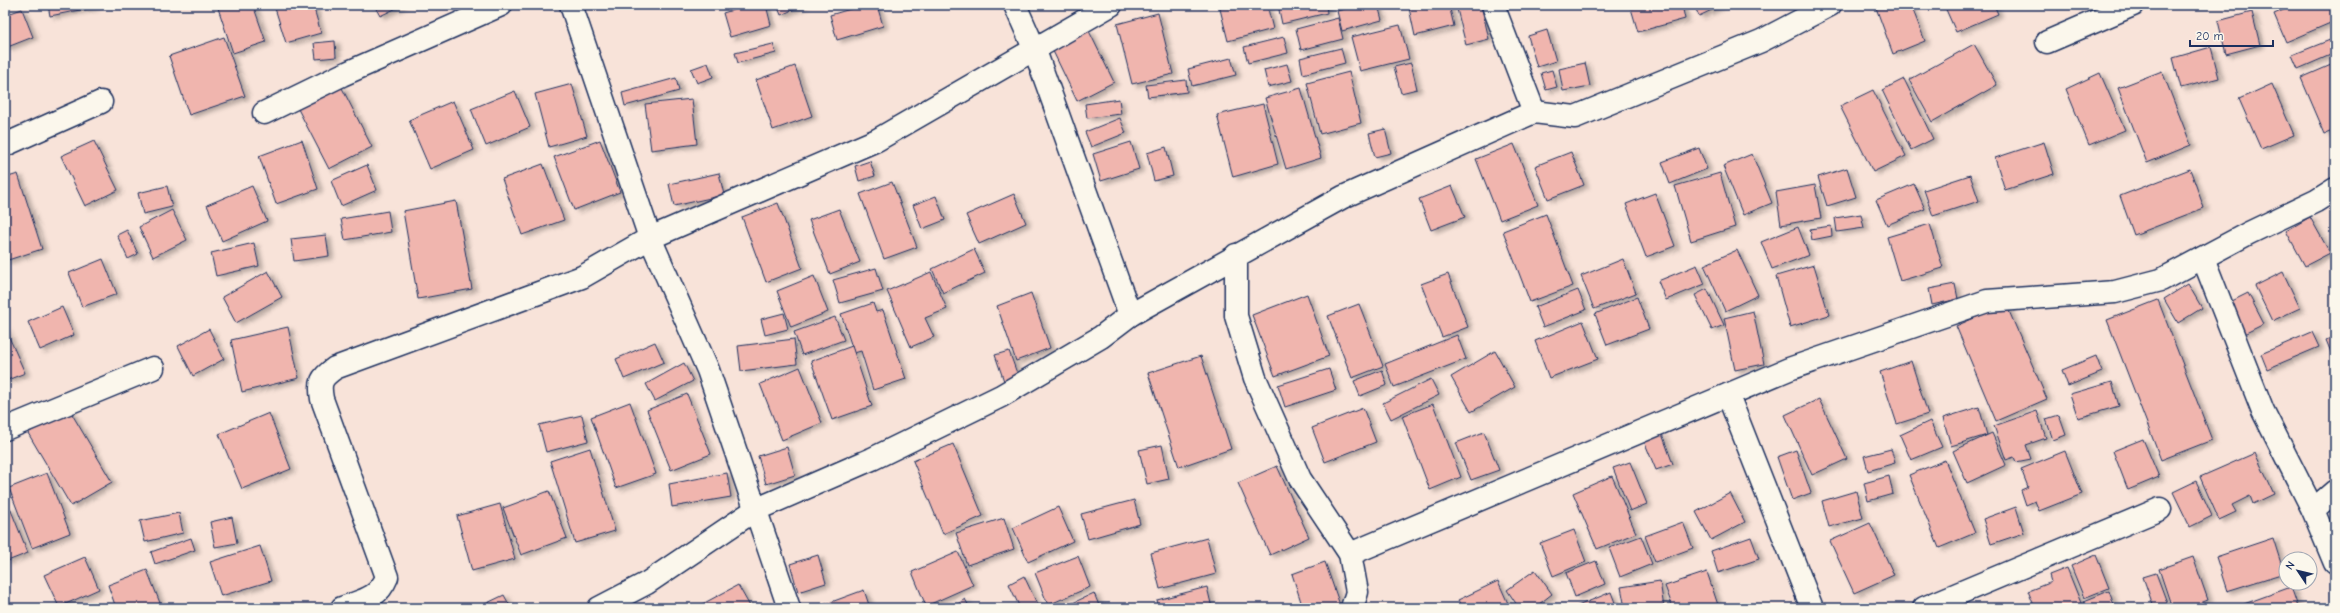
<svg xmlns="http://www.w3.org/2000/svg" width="2340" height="613" font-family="'Comic Neue',sans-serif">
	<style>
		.building { fill: #f0b5ae; stroke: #1b2f5e; filter: url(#shadow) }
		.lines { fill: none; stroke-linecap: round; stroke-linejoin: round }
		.minor-casing { stroke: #1b2f5e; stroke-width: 25 }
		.minor { stroke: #fbf7ec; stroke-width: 22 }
	</style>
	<defs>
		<filter id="shadow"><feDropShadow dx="4.5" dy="2.5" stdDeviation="2" flood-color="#0004"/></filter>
	</defs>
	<rect width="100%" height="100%" fill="#f8e3d9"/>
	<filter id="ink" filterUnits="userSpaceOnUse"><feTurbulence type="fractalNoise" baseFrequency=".025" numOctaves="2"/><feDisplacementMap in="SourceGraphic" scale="8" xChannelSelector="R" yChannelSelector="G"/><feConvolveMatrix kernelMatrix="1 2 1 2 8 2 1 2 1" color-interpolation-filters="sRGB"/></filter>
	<g filter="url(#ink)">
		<g class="building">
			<path d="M 48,5 L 95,5 L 95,7 L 50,16 Z"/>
			<path d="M 217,5 L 253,5 L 266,42 L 233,53 Z"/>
			<path d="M 274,5 L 313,5 L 321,33 L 286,43 Z"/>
			<path d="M 374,5 L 403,5 L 380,16 Z"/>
			<path d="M 749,5 L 766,5 L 771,25 L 730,37 L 723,13 Z"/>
			<path d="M 777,5 L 804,5 L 781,15 Z"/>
			<path d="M 864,5 L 877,5 L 883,26 L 837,40 L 830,15 Z"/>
			<path d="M 1219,5 L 1267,5 L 1273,29 L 1228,41 Z"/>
			<path d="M 1278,5 L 1326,5 L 1327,13 L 1282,24 Z"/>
			<path d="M 1359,5 L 1378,5 L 1382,20 L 1342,31 L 1337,11 Z"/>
			<path d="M 1420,5 L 1449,5 L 1454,26 L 1415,36 L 1409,8 Z"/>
			<path d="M 1456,5 L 1481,5 L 1489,39 L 1466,45 Z"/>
			<path d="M 1630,5 L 1682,5 L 1685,19 L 1638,32 Z"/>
			<path d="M 1694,5 L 1722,5 L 1699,16 Z"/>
			<path d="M 1875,5 L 1911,5 L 1925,41 L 1893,54 Z"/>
			<path d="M 1944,5 L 1994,5 L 1998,14 L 1956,32 Z"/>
			<path d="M 2295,5 L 2331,5 L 2335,21 L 2286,42 L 2274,14 Z"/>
			<path d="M 22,9 L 33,37 L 5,48 L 5,15 Z"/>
			<path d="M 2252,12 L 2260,45 L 2226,54 L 2218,21 Z"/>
			<path d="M 1158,13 L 1173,74 L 1132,84 L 1117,24 Z"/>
			<path d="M 1338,18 L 1343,39 L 1301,50 L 1296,29 Z"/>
			<path d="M 1400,25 L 1409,59 L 1360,71 L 1351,37 Z"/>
			<path d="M 1547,30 L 1556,61 L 1537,67 L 1528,36 Z"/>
			<path d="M 1089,31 L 1114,82 L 1077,101 L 1052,49 Z"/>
			<path d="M 224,37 L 245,96 L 189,115 L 169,56 Z"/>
			<path d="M 1284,37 L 1288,53 L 1248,63 L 1244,47 Z"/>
			<path d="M 2330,40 L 2335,53 L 2298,69 L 2292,55 Z"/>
			<path d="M 335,41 L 336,57 L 316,59 L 314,43 Z"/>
			<path d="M 773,44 L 776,53 L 738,63 L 735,53 Z"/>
			<path d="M 1974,44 L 1997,85 L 1932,122 L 1909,80 Z"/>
			<path d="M 2211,47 L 2219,78 L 2181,88 L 2173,58 Z"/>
			<path d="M 1341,48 L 1345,63 L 1303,74 L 1300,58 Z"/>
			<path d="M 1231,58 L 1236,75 L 1192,86 L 1188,69 Z"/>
			<path d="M 708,63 L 713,77 L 697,83 L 691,69 Z"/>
			<path d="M 1411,63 L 1417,89 L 1401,93 L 1394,67 Z"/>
			<path d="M 1585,63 L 1590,86 L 1563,91 L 1559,69 Z"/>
			<path d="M 1287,64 L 1292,81 L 1268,87 L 1264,70 Z"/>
			<path d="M 2331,65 L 2335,75 L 2335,130 L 2325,134 L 2301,78 Z"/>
			<path d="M 795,66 L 812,116 L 773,130 L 756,80 Z"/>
			<path d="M 1552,70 L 1557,87 L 1546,90 L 1541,73 Z"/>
			<path d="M 2162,71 L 2191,145 L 2147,163 L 2118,88 Z"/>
			<path d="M 1349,72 L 1361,123 L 1320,134 L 1307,83 Z"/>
			<path d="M 2100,73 L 2125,130 L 2089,145 L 2066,89 Z"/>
			<path d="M 676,78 L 679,91 L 625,106 L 622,93 Z"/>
			<path d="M 1904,79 L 1933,139 L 1911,150 L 1882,90 Z"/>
			<path d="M 1186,80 L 1187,92 L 1148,97 L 1146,85 Z"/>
			<path d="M 572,84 L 587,136 L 549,147 L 535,94 Z"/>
			<path d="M 2272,84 L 2294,135 L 2261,149 L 2239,99 Z"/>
			<path d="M 341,86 L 372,147 L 329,169 L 298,109 Z"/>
			<path d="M 1301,88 L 1321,158 L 1286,169 L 1265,98 Z"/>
			<path d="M 1873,90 L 1906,156 L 1873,172 L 1840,106 Z"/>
			<path d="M 515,91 L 530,127 L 486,146 L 471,109 Z"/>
			<path d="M 692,99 L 697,144 L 651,150 L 645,104 Z"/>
			<path d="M 1119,99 L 1121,114 L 1087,118 L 1085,104 Z"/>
			<path d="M 453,101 L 474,150 L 430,169 L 409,120 Z"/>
			<path d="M 1263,104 L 1278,164 L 1233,177 L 1217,115 Z"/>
			<path d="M 1120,118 L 1126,133 L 1091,147 L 1085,132 Z"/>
			<path d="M 1385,129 L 1391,153 L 1375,157 L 1369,133 Z"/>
			<path d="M 302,140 L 318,189 L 276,204 L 259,156 Z"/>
			<path d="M 600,140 L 620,192 L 574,210 L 554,157 Z"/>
			<path d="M 94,141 L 118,190 L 85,206 L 61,156 Z"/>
			<path d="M 1131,142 L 1139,169 L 1101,181 L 1093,154 Z"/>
			<path d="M 2044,142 L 2054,174 L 2005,190 L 1995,158 Z"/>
			<path d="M 1514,144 L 1538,205 L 1500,220 L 1476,159 Z"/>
			<path d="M 1166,147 L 1173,176 L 1154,181 L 1147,153 Z"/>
			<path d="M 1699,148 L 1707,169 L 1670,184 L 1662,162 Z"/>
			<path d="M 1571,152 L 1584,185 L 1548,199 L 1535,166 Z"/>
			<path d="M 1752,154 L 1772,203 L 1743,215 L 1723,166 Z"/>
			<path d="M 870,161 L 875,176 L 859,181 L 855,166 Z"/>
			<path d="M 543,164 L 564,220 L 522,235 L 502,179 Z"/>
			<path d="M 367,165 L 377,190 L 341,206 L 331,181 Z"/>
			<path d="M 1847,168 L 1856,197 L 1827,206 L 1818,177 Z"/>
			<path d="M 2190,169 L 2204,208 L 2134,235 L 2120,196 Z"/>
			<path d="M 719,173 L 724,195 L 674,206 L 669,184 Z"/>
			<path d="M 1720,173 L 1735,227 L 1691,241 L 1675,186 Z"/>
			<path d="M 18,174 L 42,249 L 5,261 L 5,178 Z"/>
			<path d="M 1970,175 L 1979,201 L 1933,216 L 1924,190 Z"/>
			<path d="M 892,182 L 917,247 L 884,259 L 860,194 Z"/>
			<path d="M 1914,184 L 1925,209 L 1887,225 L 1876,200 Z"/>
			<path d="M 1815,185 L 1821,218 L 1781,225 L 1776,192 Z"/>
			<path d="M 167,186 L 172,207 L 143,214 L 138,193 Z"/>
			<path d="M 252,186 L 267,221 L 222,241 L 207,205 Z"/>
			<path d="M 1452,186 L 1465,217 L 1431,230 L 1419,199 Z"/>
			<path d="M 1655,193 L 1675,246 L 1646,257 L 1626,204 Z"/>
			<path d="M 1014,194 L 1026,223 L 979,244 L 966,215 Z"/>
			<path d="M 936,196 L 945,220 L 922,229 L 913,205 Z"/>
			<path d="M 456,201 L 472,289 L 418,299 L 403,211 Z"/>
			<path d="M 778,203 L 802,268 L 766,282 L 742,217 Z"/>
			<path d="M 839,209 L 860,262 L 830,274 L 809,220 Z"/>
			<path d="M 172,210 L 187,240 L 153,257 L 139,227 Z"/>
			<path d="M 388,211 L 391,232 L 345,240 L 341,219 Z"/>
			<path d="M 1546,214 L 1573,286 L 1530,302 L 1503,231 Z"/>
			<path d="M 1861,214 L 1864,228 L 1837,232 L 1835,218 Z"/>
			<path d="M 2310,217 L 2330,253 L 2305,266 L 2286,231 Z"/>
			<path d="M 1930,224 L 1943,268 L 1900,281 L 1887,237 Z"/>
			<path d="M 1831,226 L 1832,236 L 1812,240 L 1810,229 Z"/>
			<path d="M 1798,227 L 1809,255 L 1772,269 L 1761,242 Z"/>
			<path d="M 127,230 L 138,254 L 128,259 L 117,235 Z"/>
			<path d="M 326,235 L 329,256 L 294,261 L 291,239 Z"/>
			<path d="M 254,243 L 259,266 L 216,276 L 211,253 Z"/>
			<path d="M 974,249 L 985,273 L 943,293 L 932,269 Z"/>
			<path d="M 1737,250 L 1758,295 L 1725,311 L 1704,265 Z"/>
			<path d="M 103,259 L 117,294 L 82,307 L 69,273 Z"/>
			<path d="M 1623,259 L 1636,293 L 1594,309 L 1581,276 Z"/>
			<path d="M 1697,265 L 1705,284 L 1666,300 L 1658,281 Z"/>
			<path d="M 1814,265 L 1829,315 L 1790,327 L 1776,276 Z"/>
			<path d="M 876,268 L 883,291 L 840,303 L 833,280 Z"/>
			<path d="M 268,271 L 282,297 L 236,323 L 222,297 Z"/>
			<path d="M 931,272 L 947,309 L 925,318 L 934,337 L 911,347 L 887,291 Z"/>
			<path d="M 2283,272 L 2300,308 L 2272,321 L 2255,286 Z"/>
			<path d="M 1448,274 L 1468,327 L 1442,337 L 1421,284 Z"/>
			<path d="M 814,276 L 828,312 L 791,327 L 777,291 Z"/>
			<path d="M 1955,284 L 1958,299 L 1932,305 L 1929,289 Z"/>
			<path d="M 2188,284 L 2202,308 L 2178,323 L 2164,299 Z"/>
			<path d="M 1707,289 L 1724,325 L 1712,330 L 1695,295 Z"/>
			<path d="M 1578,290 L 1586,310 L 1543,327 L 1535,307 Z"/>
			<path d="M 1031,293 L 1050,348 L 1016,361 L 997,306 Z"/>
			<path d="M 2248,293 L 2264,324 L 2244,334 L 2228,303 Z"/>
			<path d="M 1307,294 L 1329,356 L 1275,376 L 1252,315 Z"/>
			<path d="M 1637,297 L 1649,329 L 1607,345 L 1595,314 Z"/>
			<path d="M 2158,300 L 2212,440 L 2161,460 L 2107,320 Z"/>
			<path d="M 873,303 L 876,312 L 883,310 L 906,379 L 873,390 L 861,351 L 854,353 L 841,314 Z"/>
			<path d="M 1359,304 L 1383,366 L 1352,378 L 1328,316 Z"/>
			<path d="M 2006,304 L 2047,399 L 1996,421 L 1956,326 Z"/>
			<path d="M 62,307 L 74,335 L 40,350 L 28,322 Z"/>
			<path d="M 1753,311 L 1764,364 L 1735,370 L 1724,318 Z"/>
			<path d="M 784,313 L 788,329 L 765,335 L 761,319 Z"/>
			<path d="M 835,317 L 844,340 L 802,355 L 794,332 Z"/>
			<path d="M 1583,321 L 1598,359 L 1549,378 L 1535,341 Z"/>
			<path d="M 288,327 L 299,378 L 242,392 L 231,340 Z"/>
			<path d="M 5,328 L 25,373 L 5,381 Z"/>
			<path d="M 209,329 L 224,359 L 193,376 L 178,346 Z"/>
			<path d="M 2312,332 L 2319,347 L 2267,369 L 2261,354 Z"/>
			<path d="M 1457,335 L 1466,359 L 1394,387 L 1385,364 Z"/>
			<path d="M 2335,336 L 2335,362 L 2326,340 Z"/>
			<path d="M 794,339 L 797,364 L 741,371 L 738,346 Z"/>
			<path d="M 655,342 L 664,362 L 624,379 L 616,359 Z"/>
			<path d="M 852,346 L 872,406 L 832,420 L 811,361 Z"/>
			<path d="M 1009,351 L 1018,376 L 1004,381 L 995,355 Z"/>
			<path d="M 1495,351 L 1515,387 L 1471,412 L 1451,377 Z"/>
			<path d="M 1201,356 L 1231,449 L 1179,467 L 1148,373 Z"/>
			<path d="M 2096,356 L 2102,372 L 2068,386 L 2062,370 Z"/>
			<path d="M 1911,361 L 1928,414 L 1897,424 L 1880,372 Z"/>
			<path d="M 684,363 L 693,381 L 655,401 L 646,384 Z"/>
			<path d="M 800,367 L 822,423 L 782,440 L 760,384 Z"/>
			<path d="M 1329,369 L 1336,390 L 1285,407 L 1278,385 Z"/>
			<path d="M 1382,370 L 1387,385 L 1360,396 L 1354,381 Z"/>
			<path d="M 1431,379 L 1439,395 L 1391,419 L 1383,403 Z"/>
			<path d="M 2112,382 L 2119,406 L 2078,418 L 2070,394 Z"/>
			<path d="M 687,394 L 711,454 L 671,470 L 647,410 Z"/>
			<path d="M 1819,399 L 1847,459 L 1812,475 L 1785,415 Z"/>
			<path d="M 630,402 L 656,474 L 616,488 L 591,417 Z"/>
			<path d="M 1433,404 L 1461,477 L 1430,490 L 1402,416 Z"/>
			<path d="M 1979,407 L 1987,435 L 1951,446 L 1943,418 Z"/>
			<path d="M 1363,408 L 1376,442 L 1325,462 L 1312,428 Z"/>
			<path d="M 69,409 L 112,482 L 71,506 L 28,433 Z"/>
			<path d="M 2037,411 L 2046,438 L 2026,445 L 2031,459 L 2016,462 L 2014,457 L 2006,460 L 1994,426 Z"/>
			<path d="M 269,413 L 291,469 L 242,489 L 219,434 Z"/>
			<path d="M 582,415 L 588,441 L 546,452 L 539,425 Z"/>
			<path d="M 2059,415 L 2066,435 L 2053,440 L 2046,419 Z"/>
			<path d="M 1930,421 L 1942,447 L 1911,460 L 1900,435 Z"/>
			<path d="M 1484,432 L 1499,470 L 1471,480 L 1456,443 Z"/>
			<path d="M 1992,433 L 2006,465 L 1967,483 L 1953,451 Z"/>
			<path d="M 1662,434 L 1673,464 L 1656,470 L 1644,441 Z"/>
			<path d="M 2143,439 L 2159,477 L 2128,490 L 2113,451 Z"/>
			<path d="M 953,444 L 983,516 L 943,534 L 913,461 Z"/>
			<path d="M 1162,445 L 1169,479 L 1147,484 L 1139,450 Z"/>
			<path d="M 787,447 L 795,475 L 766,484 L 758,456 Z"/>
			<path d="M 590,448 L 615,531 L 575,543 L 550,461 Z"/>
			<path d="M 1891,449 L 1895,463 L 1868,471 L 1864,456 Z"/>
			<path d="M 1796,450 L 1811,493 L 1792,500 L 1777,457 Z"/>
			<path d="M 2065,451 L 2082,494 L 2039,511 L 2035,501 L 2026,505 L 2021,490 L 2028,487 L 2021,469 Z"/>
			<path d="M 2255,453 L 2274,494 L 2253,504 L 2250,496 L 2232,505 L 2236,512 L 2219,520 L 2200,477 Z"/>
			<path d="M 1945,460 L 1975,533 L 1939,548 L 1909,475 Z"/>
			<path d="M 1630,462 L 1647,504 L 1630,511 L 1613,468 Z"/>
			<path d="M 1277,466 L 1309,537 L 1270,555 L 1238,483 Z"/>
			<path d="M 47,473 L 70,533 L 32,548 L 9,488 Z"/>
			<path d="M 727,473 L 731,497 L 672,507 L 669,484 Z"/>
			<path d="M 1612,476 L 1636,533 L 1597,549 L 1573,493 Z"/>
			<path d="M 1889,476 L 1893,494 L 1868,501 L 1864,483 Z"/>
			<path d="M 2196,481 L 2212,516 L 2190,527 L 2173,492 Z"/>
			<path d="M 549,491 L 567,538 L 521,555 L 503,508 Z"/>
			<path d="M 1856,491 L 1863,518 L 1829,527 L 1822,501 Z"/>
			<path d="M 1730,493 L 1745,522 L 1711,540 L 1696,512 Z"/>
			<path d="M 1134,500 L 1140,524 L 1088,539 L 1081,514 Z"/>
			<path d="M 500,504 L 515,559 L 472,571 L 457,516 Z"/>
			<path d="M 1058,507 L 1073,541 L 1028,562 L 1013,528 Z"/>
			<path d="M 2016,507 L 2024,533 L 1991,544 L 1983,519 Z"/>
			<path d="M 10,508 L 28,553 L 5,562 L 5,510 Z"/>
			<path d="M 179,513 L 183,533 L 145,542 L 140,521 Z"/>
			<path d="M 232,517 L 237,543 L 215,547 L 210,522 Z"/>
			<path d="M 1004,518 L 1014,549 L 967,565 L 956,533 Z"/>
			<path d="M 1683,522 L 1693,548 L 1655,562 L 1645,536 Z"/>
			<path d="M 1870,523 L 1894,575 L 1854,593 L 1830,541 Z"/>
			<path d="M 1574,530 L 1586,562 L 1553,576 L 1540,543 Z"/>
			<path d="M 1641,536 L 1652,564 L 1620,577 L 1609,548 Z"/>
			<path d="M 1751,537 L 1759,559 L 1718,573 L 1711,551 Z"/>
			<path d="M 191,538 L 195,550 L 155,564 L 151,552 Z"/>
			<path d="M 1207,538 L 1216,574 L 1160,589 L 1151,553 Z"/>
			<path d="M 2273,538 L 2284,573 L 2227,591 L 2216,557 Z"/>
			<path d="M 260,546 L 271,581 L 221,596 L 210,562 Z"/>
			<path d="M 958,552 L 973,585 L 926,606 L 912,572 Z"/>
			<path d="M 818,555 L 826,583 L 798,592 L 790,564 Z"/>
			<path d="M 2096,555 L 2109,588 L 2084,598 L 2071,566 Z"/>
			<path d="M 1078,556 L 1090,587 L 1048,605 L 1035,573 Z"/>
			<path d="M 85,557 L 99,589 L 59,607 L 44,575 Z"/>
			<path d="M 2193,557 L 2208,600 L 2187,608 L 2172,608 L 2159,569 Z"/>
			<path d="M 1596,561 L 1605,584 L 1575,597 L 1566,573 Z"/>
			<path d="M 1325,562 L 1341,608 L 1303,608 L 1292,574 Z"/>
			<path d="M 2067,568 L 2083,608 L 2035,608 L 2028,591 L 2051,582 L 2049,575 Z"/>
			<path d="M 147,570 L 162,608 L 116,608 L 108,585 Z"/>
			<path d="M 1535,570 L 1552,594 L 1534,608 L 1519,608 L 1507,590 Z"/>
			<path d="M 1707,572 L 1719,608 L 1673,608 L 1665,586 Z"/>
			<path d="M 2156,573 L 2169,608 L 2154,608 L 2143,577 Z"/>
			<path d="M 1024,576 L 1039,608 L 1020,608 L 1009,584 Z"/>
			<path d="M 1498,581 L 1510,608 L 1462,608 L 1458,600 Z"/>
			<path d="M 1660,581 L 1664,608 L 1625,608 L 1621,587 Z"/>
			<path d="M 738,585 L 751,608 L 695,608 Z"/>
			<path d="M 1207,587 L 1212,608 L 1159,608 L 1157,600 Z"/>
			<path d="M 2291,587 L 2298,607 L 2246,608 L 2244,604 Z"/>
			<path d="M 864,590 L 870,608 L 815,608 Z"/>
			<path d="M 2109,591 L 2115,608 L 2087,608 L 2084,601 Z"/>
			<path d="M 1611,592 L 1617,608 L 1573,608 Z"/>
			<path d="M 1094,593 L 1100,608 L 1062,608 Z"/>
			<path d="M 504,595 L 511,608 L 477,608 Z"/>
			<path d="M 965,599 L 970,608 L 952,608 Z"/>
		</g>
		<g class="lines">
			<defs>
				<g id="minor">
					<path d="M 571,5 L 650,238 L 708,370 L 789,608"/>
					<path d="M 1015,5 L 1034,48 L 1130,315"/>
					<path d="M 1493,5 L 1534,112"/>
					<path d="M 2047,42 L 2133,5"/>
					<path d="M 264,113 L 342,75 L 501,5"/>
					<path d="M 5,145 L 101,102"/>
					<path d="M 1236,255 L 1236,316 L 1255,378 L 1300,479 L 1350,554 L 1357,592 L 1352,608"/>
					<path d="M 2203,258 L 2263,411 L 2313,510 L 2335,563"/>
					<path d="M 1728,395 L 1812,608"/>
					<path d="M 5,429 L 153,368"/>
					<path d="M 2313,510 L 2335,491"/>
					<path d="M 1350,554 L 1789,369 L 1987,301 L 2115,292 L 2161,280 L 2249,233 L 2316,201 L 2335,189"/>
					<path d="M 342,608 C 363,600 378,599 387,577 L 322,399 C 319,382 321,378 335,368 L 582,277 L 650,238 L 877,140 L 1111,5"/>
					<path d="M 599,608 L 647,583 L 755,510 L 872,459 L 1001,396 L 1101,337 L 1130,315 L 1343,197 L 1534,112 L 1575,117 L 1761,41 L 1830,5"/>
					<path d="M 1924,608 L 2160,509"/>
				</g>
			</defs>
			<use href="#minor" class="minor-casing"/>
			<use href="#minor" class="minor"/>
		</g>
	</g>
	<rect width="2340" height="613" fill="none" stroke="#fbf7ec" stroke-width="20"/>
	<rect x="10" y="10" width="2320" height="593" fill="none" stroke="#1b2f5e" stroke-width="1.5" filter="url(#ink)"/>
	<g transform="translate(2298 571) rotate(305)"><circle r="19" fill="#fbf7ec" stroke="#a1a7b3"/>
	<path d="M0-3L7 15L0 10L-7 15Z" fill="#1b2f5e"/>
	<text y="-6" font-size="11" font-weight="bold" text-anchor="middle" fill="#1b2f5e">N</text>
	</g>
	<path d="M2190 40v6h83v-6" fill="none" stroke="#1b2f5e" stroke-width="2"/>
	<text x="2196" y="40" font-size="12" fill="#1b2f5e" stroke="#fbf7ec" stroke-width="3" paint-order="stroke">20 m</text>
</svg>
